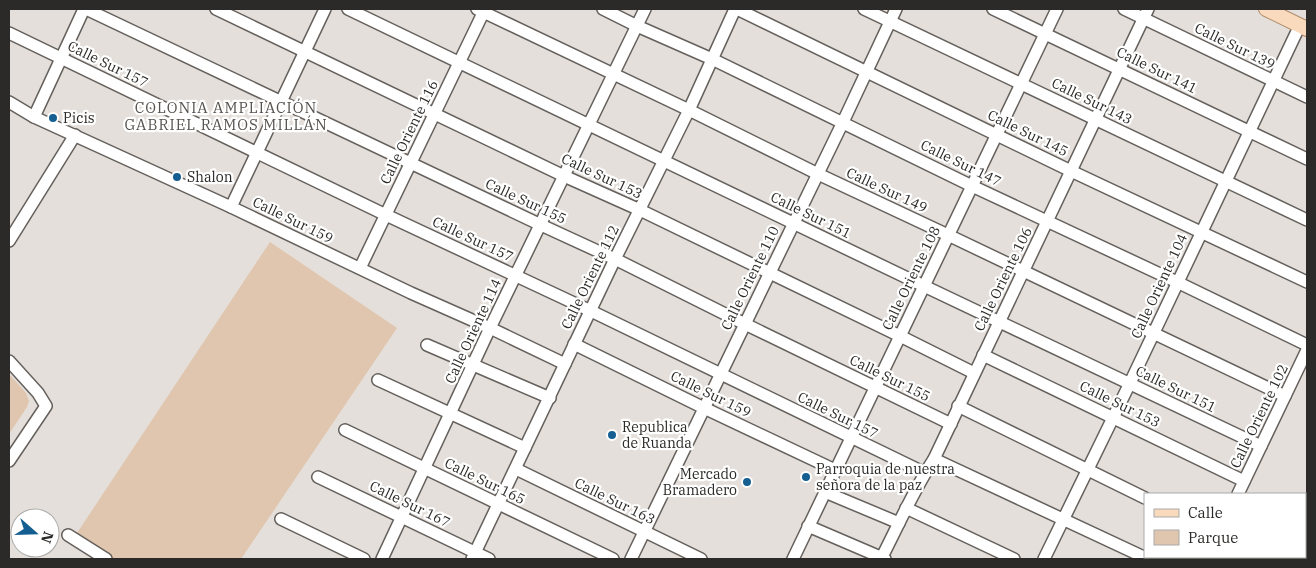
<svg xmlns="http://www.w3.org/2000/svg" width="1316" height="568" font-family="'IBM Plex Serif',serif">
	<style>
		.green { fill: #e0c6ae }
		.lines { fill: none; stroke-linecap: round; stroke-linejoin: round }
		.minor-casing { stroke: #65605c; stroke-width: 14 }
		.major-casing { stroke: #af8d6c; stroke-width: 16 }
		.minor { stroke: #fff; stroke-width: 11 }
		.major { stroke: #fadabc; stroke-width: 14 }
		.poi-dot { fill: #145e91; stroke: #fff; stroke-width: 2 }
		.labels { text-anchor: middle; dominant-baseline: central; stroke-width: 4.5; stroke-linejoin: round; paint-order: stroke }
		.street-label { font-size: 14px; fill: #2b2a28; stroke: #fff }
		.poi-label { font-size: 14px; fill: #2b2a28; stroke: #fff; text-anchor: start }
		.neighbourhood-label { font-size: 15px; letter-spacing: 1px; fill: #57524e; stroke: #fff }
	</style>
	<rect width="100%" height="100%" fill="#e4dfda"/>
	<g class="green">
		<path d="M 270,242 L 397,328 L 241,559 L 113,559 L 75,536 Z"/>
		<path d="M 9,374 L 26,393 L 29,401 L 27,407 L 9,434 Z"/>
	</g>
	<g class="lines">
		<defs>
			<g id="minor">
				<path d="M 86,9 L 541,225 L 615,259 L 745,324 L 951,424"/>
				<path d="M 216,9 L 564,176 L 640,210 L 900,336 L 974,373"/>
				<path d="M 348,9 L 924,286 L 1261,446"/>
				<path d="M 477,9 L 689,110 L 818,174 L 948,235 L 1285,396"/>
				<path d="M 603,9 L 637,26 L 712,59 L 972,186 L 1177,282 L 1307,345"/>
				<path d="M 737,9 L 1071,171 L 1307,282"/>
				<path d="M 864,9 L 1307,220"/>
				<path d="M 993,9 L 1307,159"/>
				<path d="M 1124,9 L 1307,97"/>
				<path d="M 9,33 L 386,215 L 591,311 L 925,473"/>
				<path d="M 9,102 L 34,117 L 231,207 L 411,293 L 490,328 L 565,364"/>
				<path d="M 34,117 L 84,9"/>
				<path d="M 231,207 L 325,9"/>
				<path d="M 9,241 L 75,135"/>
				<path d="M 360,268 L 485,9"/>
				<path d="M 574,344 L 704,408 L 835,470"/>
				<path d="M 427,345 L 550,398"/>
				<path d="M 983,355 L 1244,481"/>
				<path d="M 9,361 L 38,393 L 46,406 L 9,461"/>
				<path d="M 378,380 L 525,448"/>
				<path d="M 958,406 L 1145,498"/>
				<path d="M 345,430 L 613,559"/>
				<path d="M 934,459 L 1148,559"/>
				<path d="M 516,469 L 701,559"/>
				<path d="M 318,477 L 489,559"/>
				<path d="M 825,492 L 899,523"/>
				<path d="M 1238,494 L 1307,350"/>
				<path d="M 906,508 L 1014,559"/>
				<path d="M 281,519 L 364,559"/>
				<path d="M 808,526 L 885,559"/>
				<path d="M 68,535 L 106,559"/>
				<path d="M 382,559 L 490,328 L 645,9"/>
				<path d="M 472,559 L 615,259 L 689,110 L 735,9"/>
				<path d="M 631,559 L 843,122 L 896,9"/>
				<path d="M 793,559 L 1057,9"/>
				<path d="M 881,559 C 898,526 913,491 934,459 L 1148,9"/>
				<path d="M 1044,559 L 1130,383 L 1300,25"/>
				<path d="M 1205,559 L 1206,557"/>
			</g>
			<path id="major" d="M 1266,9 L 1307,29"/>
		</defs>
		<use href="#minor" class="minor-casing"/>
		<use href="#major" class="major-casing"/>
		<use href="#minor" class="minor"/>
		<use href="#major" class="major"/>
	</g>
	<g class="poi-dot">
		<circle cx="53" cy="118" r="5"/>
		<circle cx="177" cy="177" r="5"/>
		<circle cx="612" cy="435" r="5"/>
		<circle cx="806" cy="477" r="5"/>
		<circle cx="747" cy="482" r="5"/>
	</g>
	<g class="labels">
		<g class="street-label">
			<text transform="translate(1235 46) rotate(26)">Calle Sur 139</text>
			<text transform="translate(108 64) rotate(26)">Calle Sur 157</text>
			<text transform="translate(1157 70) rotate(26)">Calle Sur 141</text>
			<text transform="translate(1092 101) rotate(26)">Calle Sur 143</text>
			<text transform="translate(409 132) rotate(-64)">Calle Oriente 116</text>
			<text transform="translate(1028 133) rotate(26)">Calle Sur 145</text>
			<text transform="translate(961 163) rotate(26)">Calle Sur 147</text>
			<text transform="translate(602 176) rotate(25)">Calle Sur 153</text>
			<text transform="translate(887 190) rotate(25)">Calle Sur 149</text>
			<text transform="translate(526 201) rotate(25)">Calle Sur 155</text>
			<text transform="translate(811 215) rotate(26)">Calle Sur 151</text>
			<text transform="translate(293 220) rotate(26)">Calle Sur 159</text>
			<text transform="translate(473 239) rotate(25)">Calle Sur 157</text>
			<text transform="translate(590 277) rotate(-64)">Calle Oriente 112</text>
			<text transform="translate(750 278) rotate(-64)">Calle Oriente 110</text>
			<text transform="translate(911 278) rotate(-64)">Calle Oriente 108</text>
			<text transform="translate(1003 279) rotate(-64)">Calle Oriente 106</text>
			<text transform="translate(1159 286) rotate(-65)">Calle Oriente 104</text>
			<text transform="translate(473 331) rotate(-65)">Calle Oriente 114</text>
			<text transform="translate(890 378) rotate(26)">Calle Sur 155</text>
			<text transform="translate(1176 389) rotate(26)">Calle Sur 151</text>
			<text transform="translate(711 394) rotate(26)">Calle Sur 159</text>
			<text transform="translate(1120 404) rotate(26)">Calle Sur 153</text>
			<text transform="translate(838 415) rotate(26)">Calle Sur 157</text>
			<text transform="translate(1259 416) rotate(-64)">Calle Oriente 102</text>
			<text transform="translate(485 481) rotate(26)">Calle Sur 165</text>
			<text transform="translate(615 501) rotate(26)">Calle Sur 163</text>
			<text transform="translate(410 504) rotate(26)">Calle Sur 167</text>
		</g>
		<g class="poi-label">
			<text x="63" y="118">Picis</text>
			<text x="187" y="177">Shalon</text>
			<text x="622" y="427">Republica<tspan x="622" dy="16">de Ruanda</tspan></text>
			<text x="816" y="469">Parroquia de nuestra<tspan x="816" dy="16">señora de la paz</tspan></text>
			<text x="737" y="474" text-anchor="end">Mercado<tspan x="737" dy="16">Bramadero</tspan></text>
		</g>
		<g class="neighbourhood-label">
			<text x="226" y="107">COLONIA AMPLIACIÓN<tspan x="226" dy="17">GABRIEL RAMOS MILLÁN</tspan></text>
		</g>
	</g>
	<rect width="1316" height="568" fill="none" stroke="#2b2a28" stroke-width="20"/>
	<rect x="1144" y="493" width="162" height="65" fill="#ffffff" stroke="#aaaaa9"/>
	<rect x="1154" y="509" width="25" height="8" fill="#fadabc" stroke="#aaaaa9"/>
	<text x="1188" y="518" font-size="15" fill="#2b2a28">Calle</text>
	<rect x="1154" y="530" width="25" height="15" fill="#e0c6ae" stroke="#aaaaa9"/>
	<text x="1188" y="543" font-size="15" fill="#2b2a28">Parque</text>
	<g transform="translate(35 533) rotate(110)"><circle r="24" fill="#ffffff" stroke="#aaaaa9"/>
	<path d="M0-4L9 19L0 12L-9 19Z" fill="#145e91"/>
	<text y="-8" font-size="14" font-weight="bold" text-anchor="middle" fill="#2b2a28">N</text>
	</g>
</svg>
